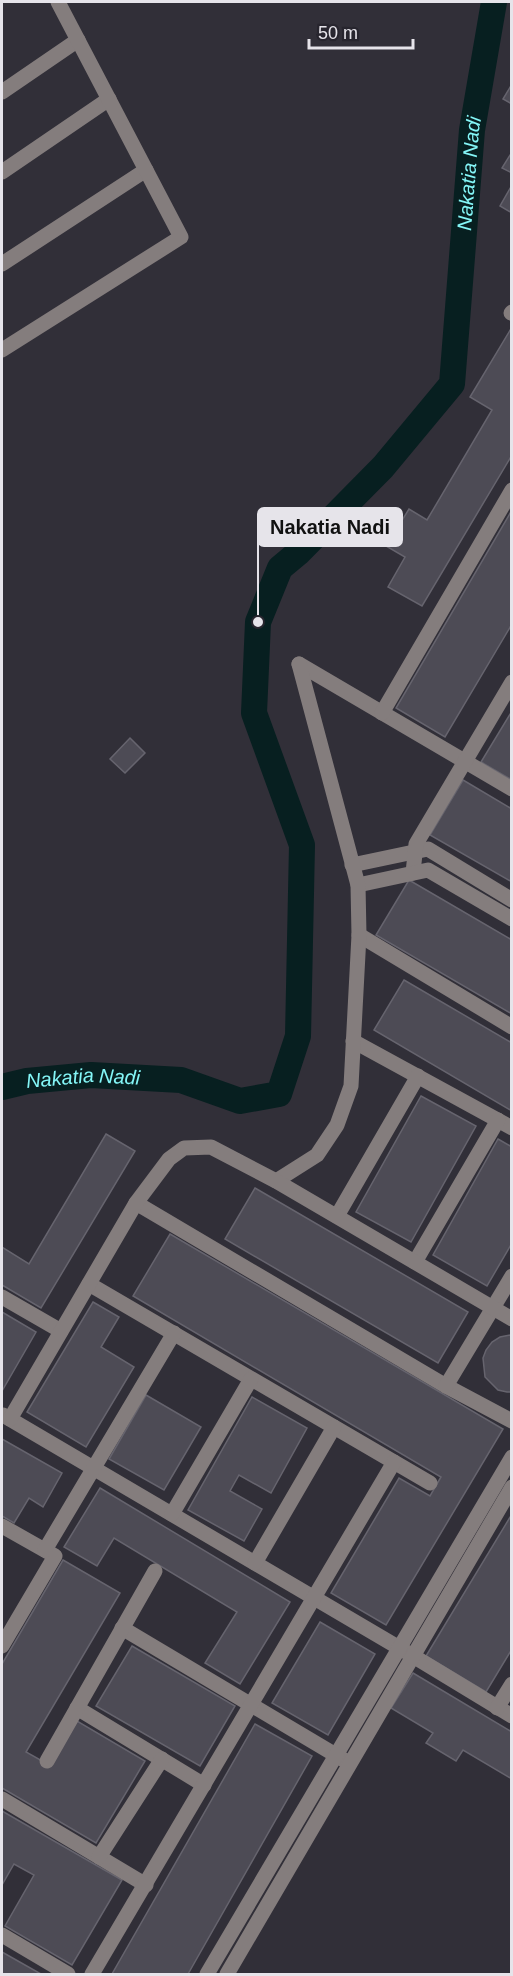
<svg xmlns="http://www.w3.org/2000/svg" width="513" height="1976" font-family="Arial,sans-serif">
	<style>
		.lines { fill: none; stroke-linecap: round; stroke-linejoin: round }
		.river { stroke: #071f20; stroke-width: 26 }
		.building { fill: #4d4b55; stroke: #66646e; stroke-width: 1.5 }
		.minor { stroke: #847d7d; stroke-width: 15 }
		.labels { text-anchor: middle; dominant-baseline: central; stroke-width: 5; stroke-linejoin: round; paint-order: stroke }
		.water-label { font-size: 20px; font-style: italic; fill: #84f6f7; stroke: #27252e }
		.leader { fill: none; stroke: #e6e4ea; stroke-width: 2 }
		.callout-dot { fill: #e6e4ea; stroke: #27252e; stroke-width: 2 }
		.callout { fill: #e6e4ea; stroke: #e6e4ea; stroke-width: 2 }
		.callout-label { font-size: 20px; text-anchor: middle; font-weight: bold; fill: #111 }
	</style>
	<rect width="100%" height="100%" fill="#312f38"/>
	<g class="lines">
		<path class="river" id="s1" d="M 2,1087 L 27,1081 L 91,1075 L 181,1080 L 240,1101 L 279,1094 L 298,1036 L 302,845 L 254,713 L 258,622 L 280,568 L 298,553 L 383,467 L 452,384 L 472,130 L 494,2"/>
	</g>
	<g class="building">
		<path d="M 512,84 L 512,104 L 503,99 Z"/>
		<path d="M 512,152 L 512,173 L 502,168 Z"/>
		<path d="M 512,185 L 512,213 L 500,206 Z"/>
		<path d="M 512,327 L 512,455 L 422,606 L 388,587 L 405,557 L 386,546 L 409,509 L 427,520 L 492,410 L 470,397 Z"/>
		<path d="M 512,510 L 512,624 L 445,737 L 396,708 Z"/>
		<path d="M 512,711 L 512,780 L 481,762 Z"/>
		<path d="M 130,738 L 145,753 L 125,773 L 110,759 Z"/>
		<path d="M 463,780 L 512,809 L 512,882 L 430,835 Z"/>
		<path d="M 409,880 L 512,940 L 512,1014 L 376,935 Z"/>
		<path d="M 404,980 L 512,1043 L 512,1111 L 374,1030 Z"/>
		<path d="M 421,1096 L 476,1126 L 411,1242 L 356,1212 Z"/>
		<path d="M 106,1134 L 135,1151 L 41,1308 L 2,1285 L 2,1247 L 29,1264 Z"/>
		<path d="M 498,1139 L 512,1147 L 512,1243 L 487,1286 L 433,1255 Z"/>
		<path d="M 255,1188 L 468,1312 L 438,1363 L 225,1239 Z"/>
		<path d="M 170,1234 L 503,1429 L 386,1625 L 331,1593 L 399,1478 L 430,1496 L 441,1477 L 133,1296 Z"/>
		<path d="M 93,1302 L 119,1317 L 101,1347 L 134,1367 L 86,1447 L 27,1412 Z"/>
		<path d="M 2,1312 L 36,1332 L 2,1391 Z"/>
		<path d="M 510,1335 L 512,1336 L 512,1392 L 507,1392 L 498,1390 L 485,1377 L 483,1358 L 486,1350 L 492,1342 L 500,1337 Z"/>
		<path d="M 146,1395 L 201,1427 L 164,1490 L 109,1459 Z"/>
		<path d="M 252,1397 L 307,1428 L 271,1493 L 239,1475 L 230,1491 L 262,1509 L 244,1541 L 188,1510 Z"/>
		<path d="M 2,1439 L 62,1473 L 43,1507 L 29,1498 L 14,1523 L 2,1516 Z"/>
		<path d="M 100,1488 L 290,1602 L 240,1684 L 205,1663 L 237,1612 L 114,1538 L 97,1566 L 64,1547 Z"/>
		<path d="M 512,1514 L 512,1649 L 486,1692 L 426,1656 Z"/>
		<path d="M 63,1560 L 120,1593 L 26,1752 L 51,1766 L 77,1721 L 145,1761 L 96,1843 L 2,1788 L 2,1664 Z"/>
		<path d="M 320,1622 L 375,1654 L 328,1735 L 272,1703 Z"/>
		<path d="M 132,1646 L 235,1706 L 200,1766 L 96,1706 Z"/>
		<path d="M 413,1673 L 512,1732 L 512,1779 L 463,1750 L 456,1761 L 426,1743 L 433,1733 L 391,1708 Z"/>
		<path d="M 255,1724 L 312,1756 L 188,1974 L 112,1974 Z"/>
		<path d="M 2,1811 L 122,1880 L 72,1965 L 5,1926 L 34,1875 L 14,1864 L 2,1885 Z"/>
		<path d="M 2,1952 L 41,1974 L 2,1974 Z"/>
	</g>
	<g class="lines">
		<g class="minor">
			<path d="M 2,92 L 78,40"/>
			<path d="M 2,172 L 109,99"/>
			<path d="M 2,264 L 146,170"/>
			<path d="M 511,313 L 512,312"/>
			<path d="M 2,350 L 181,237 L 58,2"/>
			<path d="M 299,664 L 512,789"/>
			<path d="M 382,713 L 512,490"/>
			<path d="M 352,865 L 428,849 L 512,900"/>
			<path d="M 413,873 L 416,844 L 512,682"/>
			<path d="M 358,885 L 428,870 L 512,919"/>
			<path d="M 359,935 L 512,1027"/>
			<path d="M 353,1041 L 512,1128"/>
			<path d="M 276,1181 L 317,1155 L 337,1125 L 351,1086 L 359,935 L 358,885 L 299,664"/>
			<path d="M 136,1203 L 446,1386 L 512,1421"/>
			<path d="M 337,1216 L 418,1076"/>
			<path d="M 415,1262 L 498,1120"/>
			<path d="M 89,1284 L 430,1483"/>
			<path d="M 2,1297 L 61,1331"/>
			<path d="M 446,1386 L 512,1276"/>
			<path d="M 3,1415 L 413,1656 L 512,1716"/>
			<path d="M 10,1419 L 136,1203 L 169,1159 L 184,1148 L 211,1147 L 276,1181 L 512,1319"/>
			<path d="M 172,1514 L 251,1379"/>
			<path d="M 2,1526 L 55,1556 L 2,1646"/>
			<path d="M 45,1550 L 174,1333"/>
			<path d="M 255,1563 L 334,1427"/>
			<path d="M 122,1628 L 344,1760"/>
			<path d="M 77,1708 L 204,1785"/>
			<path d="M 497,1708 L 512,1684"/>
			<path d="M 47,1761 L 155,1571"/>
			<path d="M 2,1799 L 146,1885"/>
			<path d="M 99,1857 L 162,1759"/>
			<path d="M 2,1935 L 68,1974"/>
			<path d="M 92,1974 L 394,1462"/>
			<path d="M 207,1974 L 512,1457"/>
			<path d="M 227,1974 L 512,1487"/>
		</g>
	</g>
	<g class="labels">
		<g class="water-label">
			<text stroke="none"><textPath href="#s1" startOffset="1288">Nakatia Nadi</textPath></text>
			<text stroke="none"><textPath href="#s1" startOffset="82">Nakatia Nadi</textPath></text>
		</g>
	</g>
	<path class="leader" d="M258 622L258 527"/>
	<circle class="callout-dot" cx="258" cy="622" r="6"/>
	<rect class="callout" x="258" y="508" width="144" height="38" rx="6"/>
	<g class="callout-label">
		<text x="330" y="534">Nakatia Nadi</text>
	</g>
	<rect width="513" height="1976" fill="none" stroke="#e6e4ea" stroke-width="6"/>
	<path d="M309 39v9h104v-9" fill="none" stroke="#e6e4ea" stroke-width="3"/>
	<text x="318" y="39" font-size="18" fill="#e6e4ea" stroke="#27252e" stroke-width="4.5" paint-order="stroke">50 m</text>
</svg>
